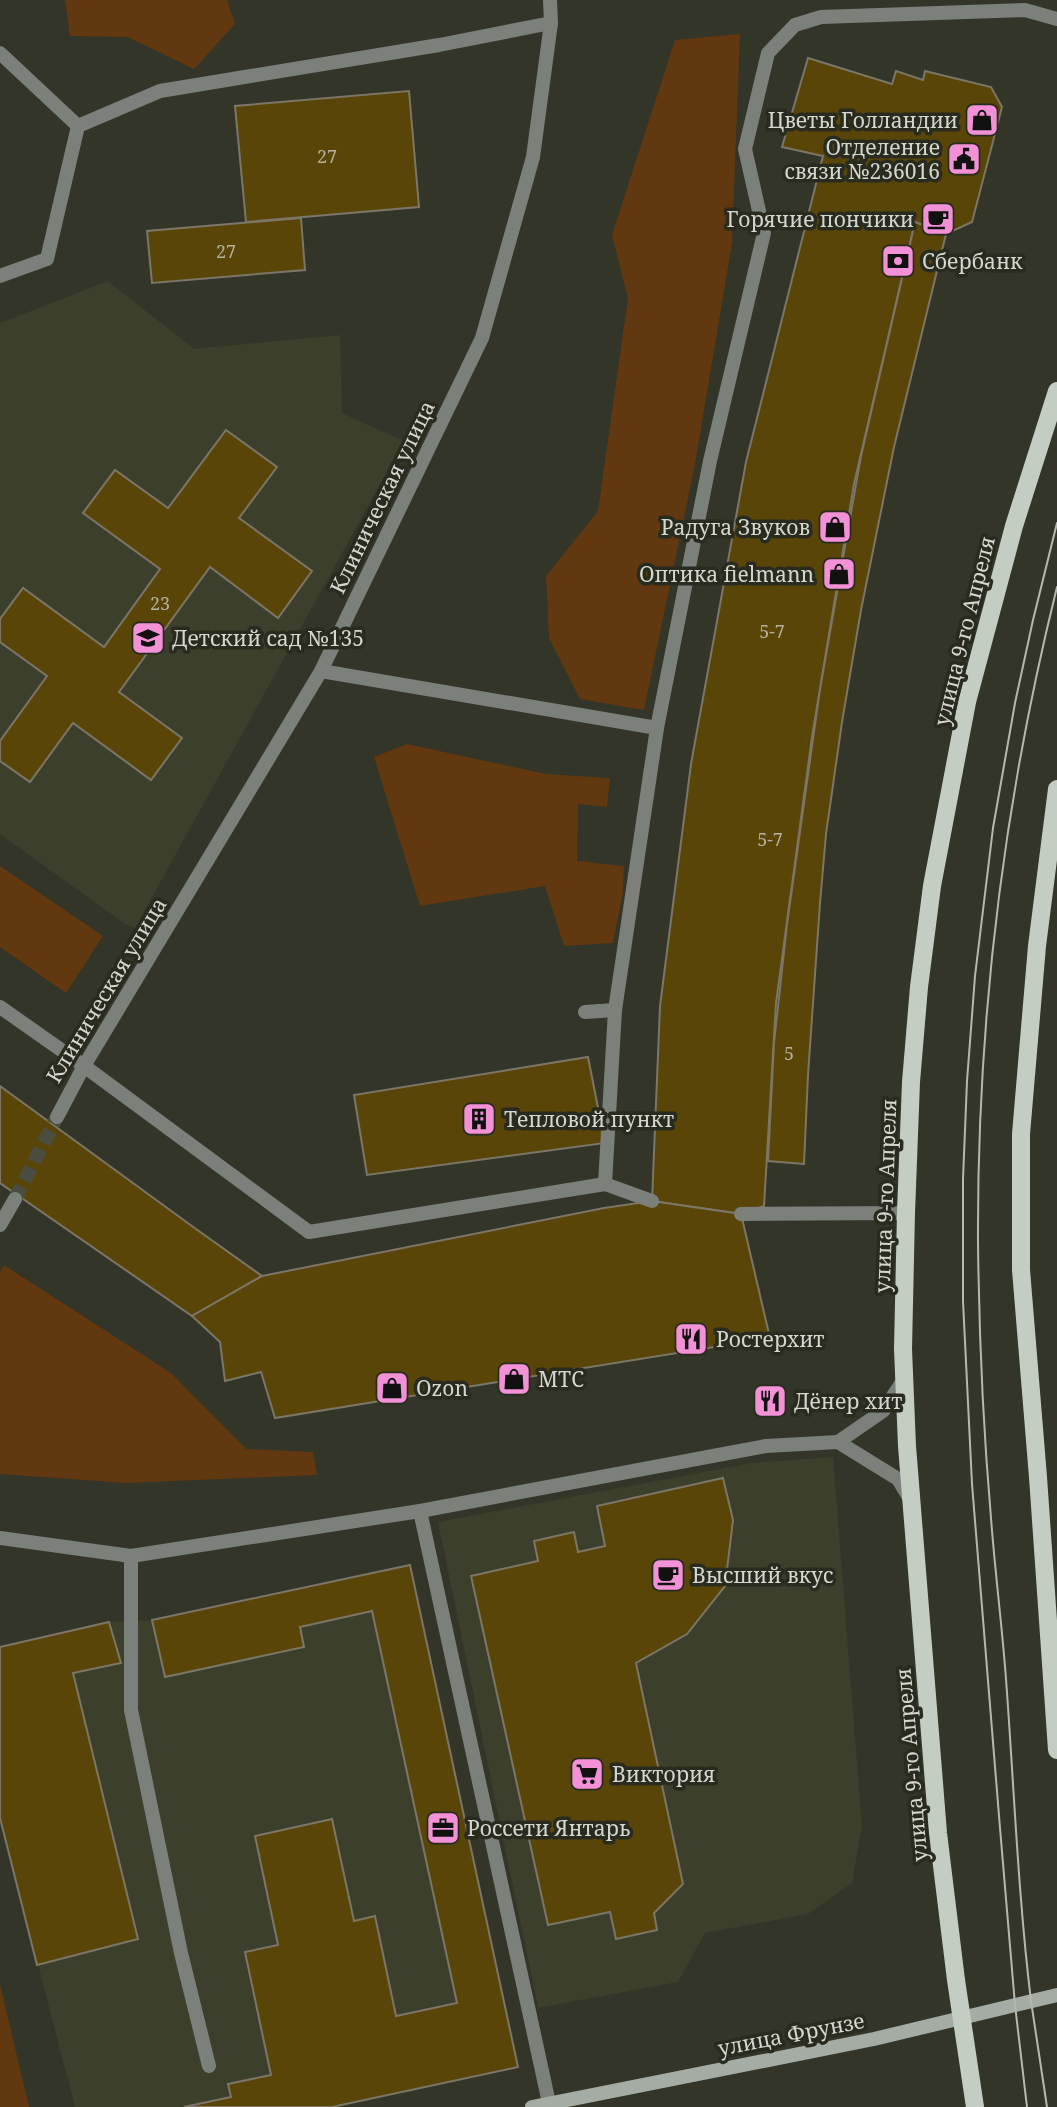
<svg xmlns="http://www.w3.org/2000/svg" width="1057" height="2107" font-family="'Noto Serif',serif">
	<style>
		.built { fill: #3c3f2b }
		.green { fill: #61380f }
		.building { fill: #5a4509; stroke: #7c7667; stroke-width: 2 }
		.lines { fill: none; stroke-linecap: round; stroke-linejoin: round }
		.street-tunnel { stroke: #4b4d41; stroke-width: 14; stroke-dasharray: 14 7; stroke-linecap: butt }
		.lane { stroke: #7b807b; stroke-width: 14 }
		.street { stroke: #7b807b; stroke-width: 14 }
		.secondary { stroke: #a4aca3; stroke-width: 14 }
		.primary { stroke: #c3cdc2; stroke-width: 18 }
		.tram { stroke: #b6b8af; stroke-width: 2 }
		.labels { text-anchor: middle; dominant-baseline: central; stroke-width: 7; stroke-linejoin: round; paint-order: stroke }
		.number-label { font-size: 18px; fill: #b6b29e }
		.poi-label { font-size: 21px; fill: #d5d7cf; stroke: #292b1e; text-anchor: start }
		.street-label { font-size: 21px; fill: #d5d7cf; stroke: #292b1e }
	</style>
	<rect width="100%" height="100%" fill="#333528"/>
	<g class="built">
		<path d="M 108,281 L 194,349 L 340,335 L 342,413 L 404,441 L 135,928 L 125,924 L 0,834 L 0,323 Z"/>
		<path d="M 833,1457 L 862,1826 L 852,1883 L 808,1914 L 705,1933 L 678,1982 L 538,2008 L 438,1522 L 752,1463 Z"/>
		<path d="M 410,1565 L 518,2067 L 332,2107 L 75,2107 L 0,1818 L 0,1647 L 109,1622 L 152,1620 Z"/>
	</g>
	<g class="green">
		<path d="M 65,0 L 227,0 L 235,24 L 194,69 L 128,37 L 70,36 Z"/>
		<path d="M 740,34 L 732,243 L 695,464 L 644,710 L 580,699 L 549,638 L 546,576 L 598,511 L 628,298 L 612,235 L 675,40 Z"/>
		<path d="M 407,744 L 546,774 L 610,778 L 607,807 L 578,804 L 577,861 L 624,866 L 623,893 L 613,943 L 564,946 L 545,886 L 420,906 L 374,757 Z"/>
		<path d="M 0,866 L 103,936 L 66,993 L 0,947 Z"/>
		<path d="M 4,1265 L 171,1373 L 246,1449 L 313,1452 L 317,1475 L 127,1483 L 0,1474 L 0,1272 Z"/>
		<path d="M 0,1984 L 29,2107 L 0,2107 Z"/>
	</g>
	<g class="building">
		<path d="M 808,58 L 892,84 L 896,71 L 923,80 L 925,71 L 991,87 L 1002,107 L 972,222 L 946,234 L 915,222 L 854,484 L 812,737 L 776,1003 L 764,1206 L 741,1214 L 652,1201 L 660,1006 L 691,764 L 746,462 L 823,156 L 782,147 Z"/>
		<path d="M 409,91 L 419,207 L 246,222 L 235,106 Z"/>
		<path d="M 301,218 L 305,270 L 152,283 L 147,231 Z"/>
		<path d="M 915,222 L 946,234 L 894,447 L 861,610 L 842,722 L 826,834 L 820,903 L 808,1075 L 804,1164 L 768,1161 L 774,1043 L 787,924 L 820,689 L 861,456 Z"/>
		<path d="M 226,430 L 277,467 L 239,518 L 312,571 L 278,618 L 210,567 L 119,692 L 182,738 L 151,780 L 73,723 L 30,782 L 0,761 L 0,741 L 47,676 L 0,642 L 0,619 L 23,588 L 104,647 L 160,569 L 83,513 L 115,470 L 168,508 Z"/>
		<path d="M 588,1057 L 605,1143 L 367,1175 L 354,1095 Z"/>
		<path d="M 0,1086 L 196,1229 L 262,1276 L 192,1316 L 0,1183 Z"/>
		<path d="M 652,1201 L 741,1214 L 770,1338 L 275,1418 L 261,1372 L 225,1381 L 220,1342 L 192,1316 L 262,1276 L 604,1208 Z"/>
		<path d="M 723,1478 L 733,1520 L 725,1586 L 687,1634 L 636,1663 L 683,1884 L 654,1913 L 657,1930 L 616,1939 L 610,1912 L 548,1925 L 471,1576 L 538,1561 L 534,1541 L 574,1532 L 578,1552 L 605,1546 L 597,1506 Z"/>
		<path d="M 410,1565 L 518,2067 L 332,2107 L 184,2107 L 231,2097 L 228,2084 L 271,2075 L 245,1952 L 278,1945 L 255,1836 L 332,1819 L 354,1921 L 375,1916 L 396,2016 L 457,2003 L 372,1611 L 300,1627 L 304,1647 L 165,1677 L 152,1620 Z"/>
		<path d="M 109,1622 L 121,1663 L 73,1673 L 138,1939 L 37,1965 L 0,1818 L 0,1647 Z"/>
	</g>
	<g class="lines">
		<path class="street-tunnel" d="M 15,1199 L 57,1117"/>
		<g class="lane">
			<path d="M 0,53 L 78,126 L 47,259 L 0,276"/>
			<path d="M 78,126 L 160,91 L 439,45 L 551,23"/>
			<path d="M 321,671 L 657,728"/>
			<path d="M 0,1007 L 84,1066 L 309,1232 L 605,1184 L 615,1010 L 657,728 L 710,461 L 764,233 L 745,149 L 768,53 L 795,25 L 821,17 L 1025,10 L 1057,19"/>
			<path d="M 585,1012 L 615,1010"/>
			<path d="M 605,1184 L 652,1201"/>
			<path d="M 741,1214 L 906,1213"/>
			<path d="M 420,1511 L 549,2103"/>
			<path d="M 131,1556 L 131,1710 L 181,1953 L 209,2066"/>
		</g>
		<g class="street">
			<path d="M 57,1117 L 84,1066 L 321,671 L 482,338 L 533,157 L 551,23 L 550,0"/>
			<path d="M 0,1225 L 15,1199"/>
			<path d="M 838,1442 L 883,1411 L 905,1378"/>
			<path d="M 0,1538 L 131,1556 L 420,1511 L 766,1446 L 838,1442 L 898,1479 L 911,1501"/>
		</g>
		<path class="secondary" d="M 532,2107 L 874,2039 L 1057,1995"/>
		<g class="primary">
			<path d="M 1057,789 L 1037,946 L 1021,1134 L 1021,1270 L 1038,1477 L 1057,1750"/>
			<path d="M 975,2107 L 956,1980 L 938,1833 L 907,1446 L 903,1349 L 906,1213 L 911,1082 L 919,987 L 932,886 L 967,702 L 1014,526 L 1057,391"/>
		</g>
		<g class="tram">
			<path d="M 1027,2107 L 1015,2005 L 1000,1828 L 972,1484 L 963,1301 L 963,1179 L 967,1081 L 975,976 L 993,828 L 1015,703 L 1033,620 L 1057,523"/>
			<path d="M 1047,2107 C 1042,2072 1036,2036 1031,2001 C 1018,1894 1014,1786 1006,1679 C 1002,1625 995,1572 991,1518 C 983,1426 979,1334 978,1242 C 977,1022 1004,800 1057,587"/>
		</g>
	</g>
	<defs>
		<symbol id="shop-square" viewBox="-11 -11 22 22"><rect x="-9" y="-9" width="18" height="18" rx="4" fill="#f391d6" stroke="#292b1e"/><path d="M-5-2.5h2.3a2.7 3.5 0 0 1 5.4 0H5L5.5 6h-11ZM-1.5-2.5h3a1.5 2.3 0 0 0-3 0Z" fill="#111"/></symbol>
		<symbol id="civic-square" viewBox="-11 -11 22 22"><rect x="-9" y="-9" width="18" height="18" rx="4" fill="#f391d6" stroke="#292b1e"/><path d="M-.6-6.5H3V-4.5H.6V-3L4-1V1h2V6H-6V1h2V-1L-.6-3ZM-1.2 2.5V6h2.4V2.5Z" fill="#111"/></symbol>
		<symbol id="cafe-square" viewBox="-11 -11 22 22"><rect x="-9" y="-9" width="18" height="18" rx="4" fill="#f391d6" stroke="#292b1e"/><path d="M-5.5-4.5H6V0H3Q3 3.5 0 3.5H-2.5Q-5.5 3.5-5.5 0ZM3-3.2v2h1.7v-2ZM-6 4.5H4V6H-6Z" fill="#111"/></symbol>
		<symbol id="bank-square" viewBox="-11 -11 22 22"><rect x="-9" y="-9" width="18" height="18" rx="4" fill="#f391d6" stroke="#292b1e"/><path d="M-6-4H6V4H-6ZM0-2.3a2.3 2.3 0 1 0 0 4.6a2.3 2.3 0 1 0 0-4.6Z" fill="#111"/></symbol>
		<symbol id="school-square" viewBox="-11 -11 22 22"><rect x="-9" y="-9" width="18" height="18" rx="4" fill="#f391d6" stroke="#292b1e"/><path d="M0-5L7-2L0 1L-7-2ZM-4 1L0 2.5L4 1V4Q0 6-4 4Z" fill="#111"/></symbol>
		<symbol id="building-square" viewBox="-11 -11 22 22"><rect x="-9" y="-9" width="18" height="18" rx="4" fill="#f391d6" stroke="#292b1e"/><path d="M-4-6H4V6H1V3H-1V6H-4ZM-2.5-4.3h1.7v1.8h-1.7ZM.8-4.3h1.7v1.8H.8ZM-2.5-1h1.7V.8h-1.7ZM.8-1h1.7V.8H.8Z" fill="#111"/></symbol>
		<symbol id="restaurant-square" viewBox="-11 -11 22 22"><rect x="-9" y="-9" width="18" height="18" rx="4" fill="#f391d6" stroke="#292b1e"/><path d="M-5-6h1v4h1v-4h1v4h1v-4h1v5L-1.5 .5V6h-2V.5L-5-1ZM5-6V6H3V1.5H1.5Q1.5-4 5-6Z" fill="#111"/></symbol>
		<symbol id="supermarket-square" viewBox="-11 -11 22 22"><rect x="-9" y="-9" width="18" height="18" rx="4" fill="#f391d6" stroke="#292b1e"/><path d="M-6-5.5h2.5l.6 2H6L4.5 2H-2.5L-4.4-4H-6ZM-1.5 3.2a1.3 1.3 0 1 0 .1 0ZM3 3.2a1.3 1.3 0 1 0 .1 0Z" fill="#111"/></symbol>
		<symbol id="office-square" viewBox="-11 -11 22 22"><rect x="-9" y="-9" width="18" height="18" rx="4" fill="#f391d6" stroke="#292b1e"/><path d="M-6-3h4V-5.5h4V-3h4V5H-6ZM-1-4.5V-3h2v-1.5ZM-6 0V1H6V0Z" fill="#111"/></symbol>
	</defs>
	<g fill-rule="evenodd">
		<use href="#shop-square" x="963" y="101" width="38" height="38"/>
		<use href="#civic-square" x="945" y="140" width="38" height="38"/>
		<use href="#cafe-square" x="919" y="200" width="38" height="38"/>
		<use href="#bank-square" x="879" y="242" width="38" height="38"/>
		<use href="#shop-square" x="816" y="508" width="38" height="38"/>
		<use href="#shop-square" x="820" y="555" width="38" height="38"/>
		<use href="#school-square" x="129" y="619" width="38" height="38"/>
		<use href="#building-square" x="460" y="1100" width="38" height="38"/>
		<use href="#restaurant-square" x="672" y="1320" width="38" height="38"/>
		<use href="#shop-square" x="495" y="1360" width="38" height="38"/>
		<use href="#shop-square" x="373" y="1369" width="38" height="38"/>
		<use href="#restaurant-square" x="751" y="1382" width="38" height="38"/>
		<use href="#cafe-square" x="649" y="1556" width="38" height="38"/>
		<use href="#supermarket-square" x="568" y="1755" width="38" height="38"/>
		<use href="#office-square" x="424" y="1809" width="38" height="38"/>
	</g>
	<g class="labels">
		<g class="number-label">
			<text x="327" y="156">27</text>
			<text x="226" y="251">27</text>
			<text x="160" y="603">23</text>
			<text x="772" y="631">5-7</text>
			<text x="770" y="839">5-7</text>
			<text x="789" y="1053">5</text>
		</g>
		<g class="poi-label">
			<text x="958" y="120" text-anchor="end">Цветы Голландии</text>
			<text x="940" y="147" text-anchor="end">Отделение<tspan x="940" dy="24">связи №236016</tspan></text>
			<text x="914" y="219" text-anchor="end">Горячие пончики</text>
			<text x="922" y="261">Сбербанк</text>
			<text x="810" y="527" text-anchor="end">Радуга Звуков</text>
			<text x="814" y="574" text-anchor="end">Оптика fielmann</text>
			<text x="172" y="638">Детский сад №135</text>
			<text x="504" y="1119">Тепловой пункт</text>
			<text x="716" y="1339">Ростерхит</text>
			<text x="538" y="1379">МТС</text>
			<text x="416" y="1388">Ozon</text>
			<text x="794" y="1401">Дёнер хит</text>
			<text x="692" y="1575">Высший вкус</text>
			<text x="612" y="1774">Виктория</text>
			<text x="467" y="1828">Россети Янтарь</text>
		</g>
		<g class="street-label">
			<text transform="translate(382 497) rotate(-64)">Клиническая улица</text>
			<text transform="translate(964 631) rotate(-76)">улица 9-го Апреля</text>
			<text transform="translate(106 990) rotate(-59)">Клиническая улица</text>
			<text transform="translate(885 1196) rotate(-88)">улица 9-го Апреля</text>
			<text transform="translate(911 1765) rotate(-95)">улица 9-го Апреля</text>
			<text transform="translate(791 2034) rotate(-11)">улица Фрунзе</text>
		</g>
	</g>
</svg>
